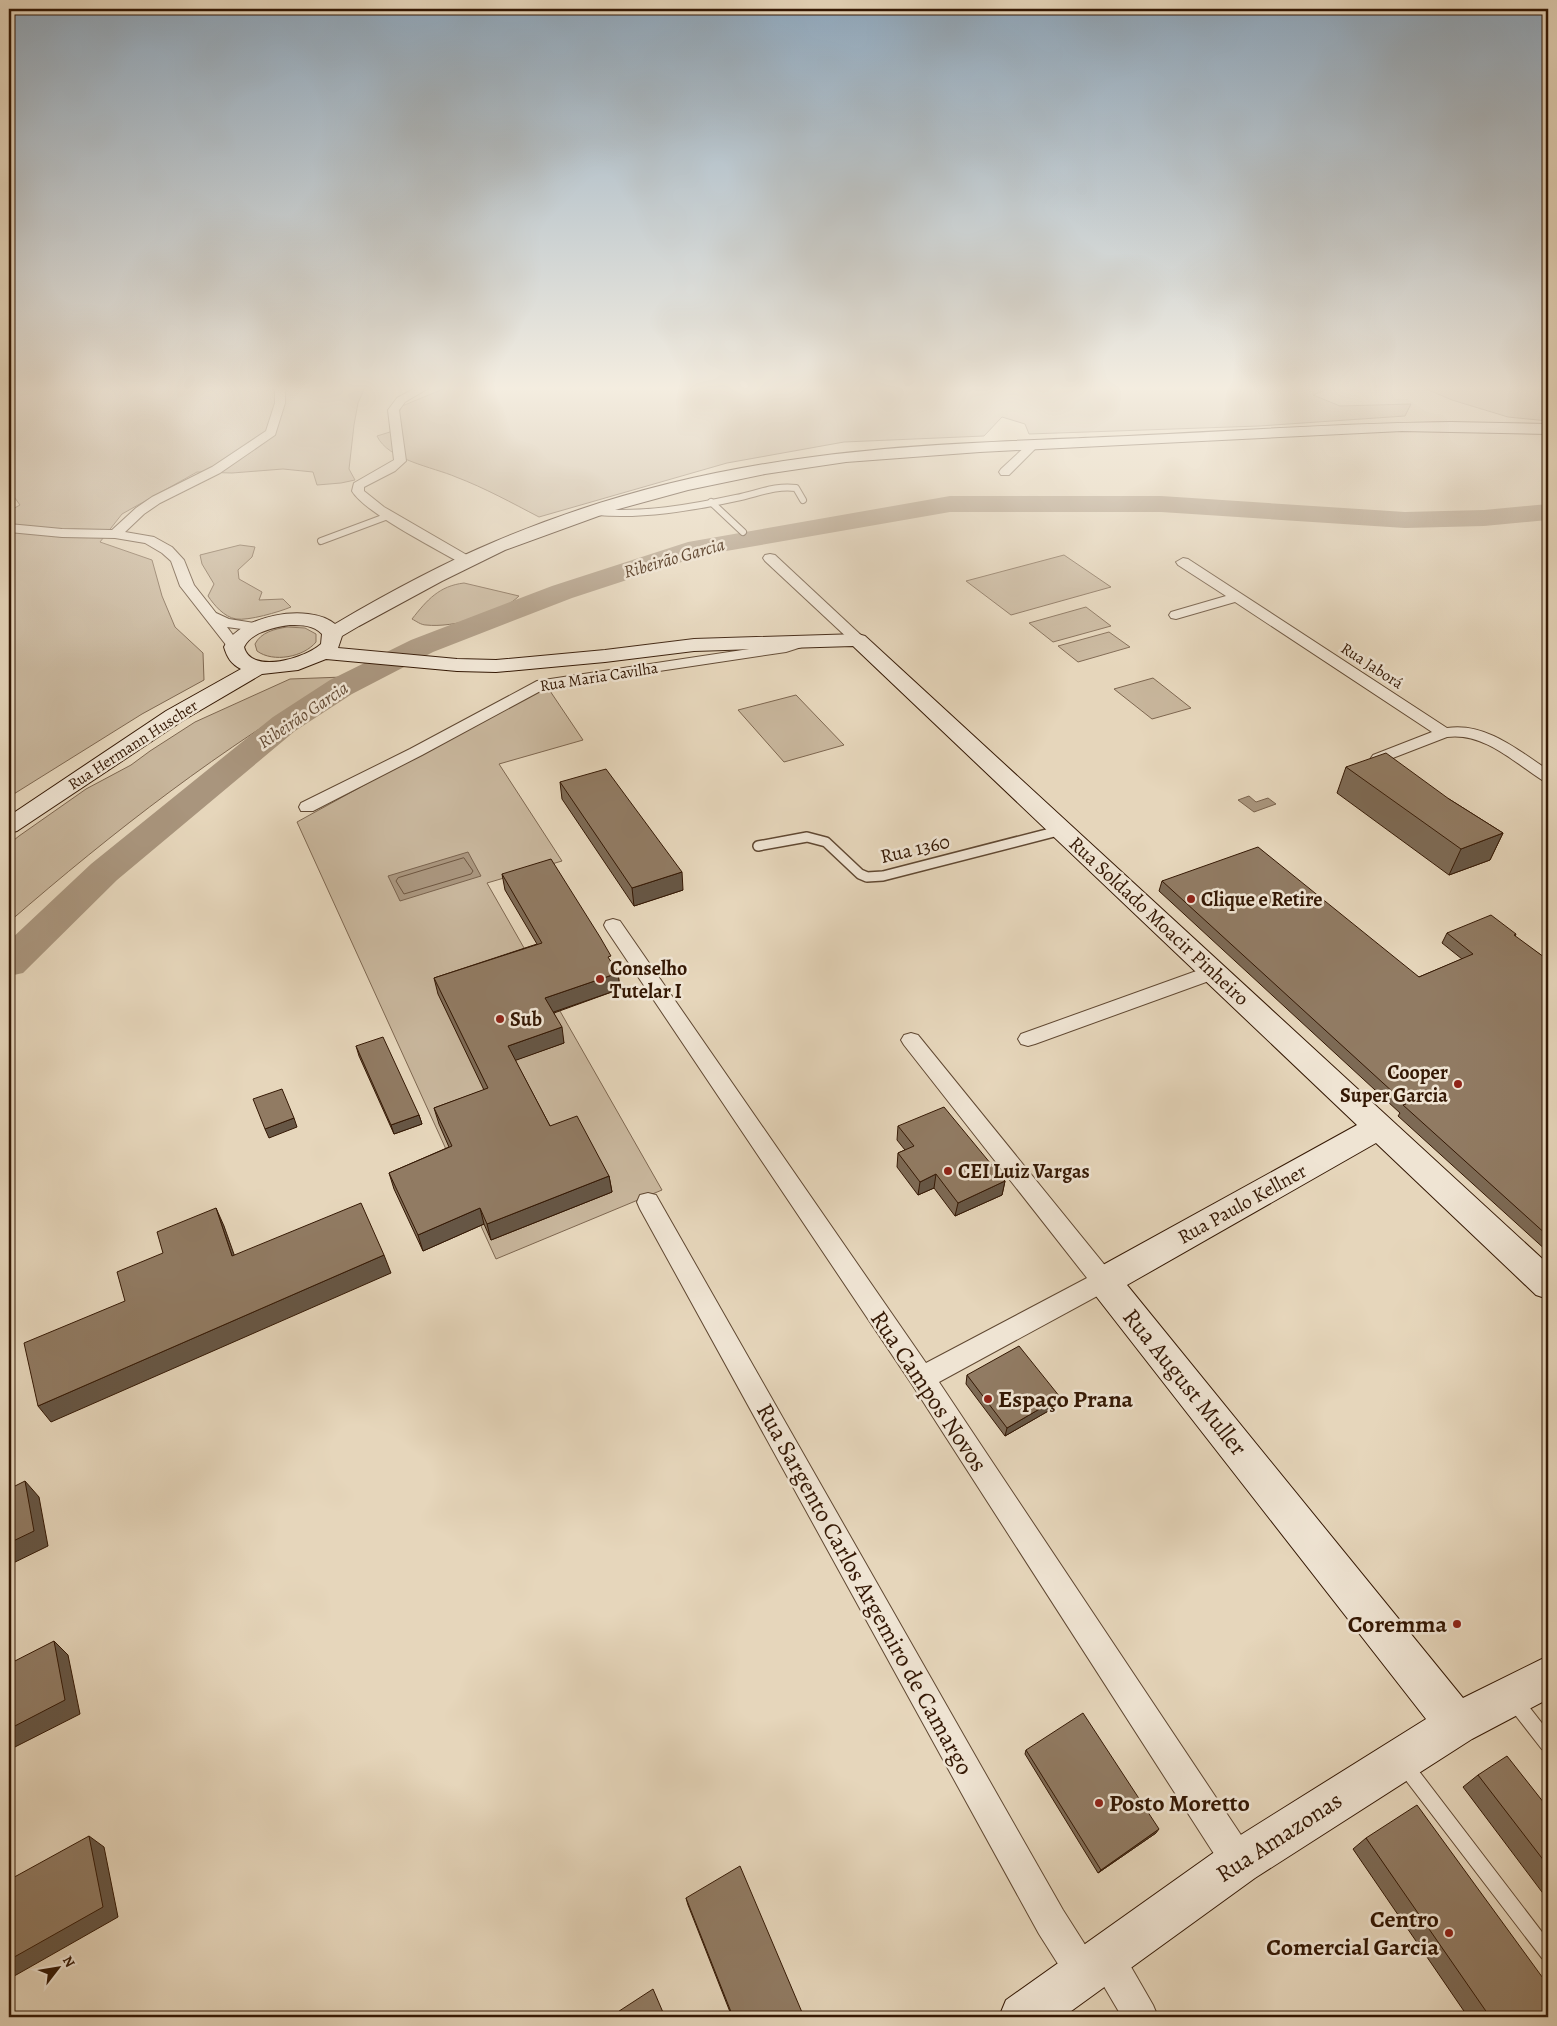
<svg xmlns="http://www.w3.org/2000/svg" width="1557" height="2026" font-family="Alegreya,serif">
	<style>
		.green { fill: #c8b69c; stroke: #7e6750 }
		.water { fill: #a9957d; stroke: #7a634d }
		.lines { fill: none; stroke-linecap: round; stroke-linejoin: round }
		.shore { stroke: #6e5640; stroke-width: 1 }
		.river { fill: #a9957d; fill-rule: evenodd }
		.lane-far2-casing { stroke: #604832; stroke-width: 8 }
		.lane-far1-casing { stroke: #604832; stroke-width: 12 }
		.lane-casing { stroke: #604832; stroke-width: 18 }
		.street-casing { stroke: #604832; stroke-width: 2 }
		.secondary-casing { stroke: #341804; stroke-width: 2 }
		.lane-far2 { stroke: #efe4d3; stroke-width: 6 }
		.lane-far1 { stroke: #efe4d3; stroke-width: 9 }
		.lane { stroke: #efe4d3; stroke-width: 16 }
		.street { fill: #efe4d3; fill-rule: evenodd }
		.secondary { fill: #efe4d3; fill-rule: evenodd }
		.wall { fill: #7d6a55; stroke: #341804 }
		.shaded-wall { fill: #665645; stroke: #341804 }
		.building { fill: #917b63; stroke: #341804 }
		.poi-dot { fill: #8f2418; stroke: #efe4d3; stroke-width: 2 }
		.labels { text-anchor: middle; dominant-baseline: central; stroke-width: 5; stroke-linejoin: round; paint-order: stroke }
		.far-street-label { font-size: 16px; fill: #341804; stroke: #efe4d3 }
		.far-water-label { font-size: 18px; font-style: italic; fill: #634a34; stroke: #efe4d3 }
		.street-label { font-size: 20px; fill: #341804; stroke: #efe4d3 }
		.poi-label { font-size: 20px; font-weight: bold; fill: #341804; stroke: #efe4d3; text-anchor: start }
		.near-street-label { font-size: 24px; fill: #341804; stroke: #efe4d3 }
		.near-poi-label { font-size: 24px; font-weight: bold; fill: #341804; stroke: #efe4d3; text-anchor: start }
	</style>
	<rect width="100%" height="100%" fill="#e6d6bb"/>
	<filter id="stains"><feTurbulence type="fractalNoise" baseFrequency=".004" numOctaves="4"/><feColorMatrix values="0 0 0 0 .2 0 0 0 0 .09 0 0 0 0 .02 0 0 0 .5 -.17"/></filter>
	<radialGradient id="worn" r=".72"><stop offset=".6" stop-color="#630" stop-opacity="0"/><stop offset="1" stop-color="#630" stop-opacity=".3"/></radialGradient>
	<g class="green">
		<path d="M 9,385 L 366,385 L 358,403 L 354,425 L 349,469 L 355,480 L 341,483 L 317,485 L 313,472 L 283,469 L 232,473 L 197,472 L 122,514 L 100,542 L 152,560 L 162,596 L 175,627 L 203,653 L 204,680 L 142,714 L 9,797 L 9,511 L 20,505 L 9,490 Z"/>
		<path d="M 453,385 L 1338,385 L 1313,395 L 1340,406 L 1411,404 L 1405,416 L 1259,426 L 1029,434 L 1025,424 L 1002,417 L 984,436 L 844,442 L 727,463 L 539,517 C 512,503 485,488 456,477 C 433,467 388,460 377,436 L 390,432 L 402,406 Z"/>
		<path d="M 1417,385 L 1548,385 L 1548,421 L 1508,417 L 1452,400 Z"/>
		<path d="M 240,545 L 255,547 L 252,557 L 238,570 L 239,579 L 262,592 L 259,600 L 283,599 L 291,607 C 279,612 248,621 236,619 C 224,617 214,605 208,596 L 214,584 L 202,564 L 200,555 Z"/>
		<path d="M 1064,555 L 1111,587 L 1011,615 L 966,581 Z"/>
		<path d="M 464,583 L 519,596 C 500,615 453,628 426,625 C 421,625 416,621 412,619 C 427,600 439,586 464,583 Z"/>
		<path d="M 1086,607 L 1111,626 L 1053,642 L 1029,623 Z"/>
		<path d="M 287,627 L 305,628 L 316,634 L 316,642 C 304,657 273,663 257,651 L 255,644 C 261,632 275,629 287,627 Z"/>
		<path d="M 1109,632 L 1130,647 L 1078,662 L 1058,646 Z"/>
		<path d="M 343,677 C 221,748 115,830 9,922 L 9,844 L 19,836 L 86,789 L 131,765 L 150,751 L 195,722 L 290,679 Z"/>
		<path d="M 1153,678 L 1191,708 L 1152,719 L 1114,689 Z"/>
		<path d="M 546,685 L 583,740 L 499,764 L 562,861 L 487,883 L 662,1190 L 496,1259 L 297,822 Z"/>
		<path d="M 796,695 L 844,745 L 784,762 L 738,710 Z"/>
	</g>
	<g class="water">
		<path d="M 1249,796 L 1256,802 L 1268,798 L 1276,804 L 1254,812 L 1238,800 Z"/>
		<path d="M 468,852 L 481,876 L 400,901 L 388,876 Z"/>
	</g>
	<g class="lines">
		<path class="shore" d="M 464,858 L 473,871 L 471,874 L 404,894 L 396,881 L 398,878 Z"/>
		<path class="river" d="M 950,496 L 1161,496 L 1405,512 L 1484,510 L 1548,504 L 1548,520 L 1484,526 L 1405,528 L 1161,512 L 950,512 L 703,555 L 572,598 L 433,652 L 352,694 L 295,731 L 117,880 L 23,973 L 9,976 L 9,941 L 91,864 L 273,717 L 330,680 L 411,640 L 552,586 L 688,542 Z"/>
		<defs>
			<g id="lane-far2">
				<path d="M 711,502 L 743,532"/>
				<path d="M 596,512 C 643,516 690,508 736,498 C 757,494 775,485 796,488 L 803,500"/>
				<path d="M 321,541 L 388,516"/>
			</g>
			<path id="lane-far1" d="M 758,846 L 807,837 L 826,842 L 860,874 L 867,877 L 883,876 L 1062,830"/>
			<g id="lane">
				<path d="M 1516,1703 L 1548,1744"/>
				<path d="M 1405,1766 L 1548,1953"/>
			</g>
			<g id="street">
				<path d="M 270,385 L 281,385 L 285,390 L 285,403 L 275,435 L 220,473 L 160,503 L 144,514 L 125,532 L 154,537 L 172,547 L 184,560 L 194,585 L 216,613 L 229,619 L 261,624 L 263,627 L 261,630 L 256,631 L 227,627 L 242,647 L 240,650 L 230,650 L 180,586 L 171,561 L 162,553 L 145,543 L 115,538 L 62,537 L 9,532 L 9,524 L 62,529 L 112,530 L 136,508 L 152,497 L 212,467 L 266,431 L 275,403 L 275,391 Z"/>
				<path d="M 421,385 L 434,385 L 405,402 L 399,410 L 406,461 L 395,471 L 364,487 L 364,491 L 384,507 L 472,558 L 474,561 L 472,564 L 462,564 C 437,549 365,513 352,491 L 354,483 L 394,460 L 388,410 L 397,398 Z"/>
				<path d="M 1032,443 L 1038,446 L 1009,475 L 1001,475 L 999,472 L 1001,469 L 1028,444 Z"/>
				<path d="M 770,554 L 775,555 L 863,637 L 865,640 L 863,643 L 853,643 L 765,561 L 763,558 L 765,555 Z"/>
				<path d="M 1183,558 L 1188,559 L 1447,728 C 1485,722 1518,750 1548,770 L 1548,782 L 1542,780 C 1514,762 1483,732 1447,737 L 1385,761 L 1373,761 L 1371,758 L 1373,755 L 1432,732 L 1235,602 L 1176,619 L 1171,618 L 1169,615 L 1171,612 L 1226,596 L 1178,565 L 1176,562 Z"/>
				<path d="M 806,637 L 811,638 L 813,641 L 811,644 L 786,652 L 546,688 L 422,755 L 313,811 L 301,811 L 299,807 L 301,803 L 410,749 L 537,681 L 783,644 Z"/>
				<path d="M 613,919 L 620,921 L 926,1363 L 1087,1278 L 904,1045 L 901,1040 L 904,1035 L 911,1033 L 918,1035 L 1112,1274 L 1116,1281 L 1112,1288 L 939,1382 L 1251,1850 L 1255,1862 L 1251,1874 L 1239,1878 L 1227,1874 L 913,1386 L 606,929 L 604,925 L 606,921 Z"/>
				<path d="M 1213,965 L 1220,967 L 1223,972 L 1220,977 L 1035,1044 L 1028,1046 L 1021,1044 L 1018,1039 L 1021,1034 Z"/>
				<path d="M 648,1193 L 656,1195 L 1063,1910 L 1091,1954 L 1095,1946 L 1107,1941 L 1119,1946 L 1153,2005 L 1158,2017 L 1122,2017 L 1099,1978 L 1096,1986 L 1084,1991 L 1072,1986 L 1039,1934 L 640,1209 L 637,1202 L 640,1195 Z"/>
			</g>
			<path id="secondary" d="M 1451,422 L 1548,424 L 1548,434 L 1402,431 L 980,452 L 846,462 L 765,474 L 688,490 L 615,510 L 505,550 L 442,581 L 359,626 L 342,636 L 338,648 L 457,659 L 496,660 L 605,650 L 694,639 L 858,634 L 865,636 L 1548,1264 L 1548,1299 L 1536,1295 L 1376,1143 L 1127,1285 L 1463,1698 L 1548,1656 L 1548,1699 L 1472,1739 L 1255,1878 L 1063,2017 L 999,2017 L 1006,2000 L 1223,1846 L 1426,1719 L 1092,1291 L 1087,1281 L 1092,1271 L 1357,1125 L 853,646 L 694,651 L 605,662 L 496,672 L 457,671 L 326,659 L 298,670 L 262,674 L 182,721 L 17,831 L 9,833 L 9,816 L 166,711 L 241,669 C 231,664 227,657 224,647 C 238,616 308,602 335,624 C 386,594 439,565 494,542 C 592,500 699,472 805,458 C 912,443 1020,441 1128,436 C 1235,431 1343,423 1451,422 ZM 290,625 C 303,625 313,625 322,634 L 321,644 C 306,658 251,675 244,647 C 251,632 275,627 290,625 Z"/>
		</defs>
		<use href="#lane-far2" class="lane-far2-casing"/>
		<use href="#lane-far1" class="lane-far1-casing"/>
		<use href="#lane" class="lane-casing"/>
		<use href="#street" class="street-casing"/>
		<use href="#secondary" class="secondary-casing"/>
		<use href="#lane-far2" class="lane-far2"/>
		<use href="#lane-far1" class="lane-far1"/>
		<use href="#lane" class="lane"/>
		<use href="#street" class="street"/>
		<use href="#secondary" class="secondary"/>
	</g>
	<g class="wall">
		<path d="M 1346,767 L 1449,799 L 1503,833 L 1490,860 L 1449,875 L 1337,793 Z"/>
		<path d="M 560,782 L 683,890 L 634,906 L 562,799 Z"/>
		<path d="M 502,874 L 612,962 L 618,973 L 620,989 L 554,1013 L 564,1043 L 515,1060 L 550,1126 L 609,1176 L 612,1192 L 491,1240 L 484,1224 L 423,1251 L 394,1189 L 389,1173 L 449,1147 L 439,1124 L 434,1108 L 484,1090 L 438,994 L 434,978 L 537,944 L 505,890 Z"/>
		<path d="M 1162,881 L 1419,977 L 1462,959 L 1442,943 L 1447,933 L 1516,934 L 1515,937 L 1548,960 L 1548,1252 L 1398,1116 L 1400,1113 L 1159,891 Z"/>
		<path d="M 356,1046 L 419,1115 L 422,1124 L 394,1134 L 359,1056 Z"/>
		<path d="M 898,1126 L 1005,1181 L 1002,1195 L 955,1216 L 934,1188 L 918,1195 L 897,1167 L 898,1153 L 905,1150 L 897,1140 Z"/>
		<path d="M 967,1375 L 1060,1397 L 1057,1406 L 1005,1436 L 966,1384 Z"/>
		<path d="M 1026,1750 L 1156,1833 L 1098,1873 L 1025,1754 Z"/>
		<path d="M 1478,1775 L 1548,1808 L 1548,1900 L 1463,1787 Z"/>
		<path d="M 1366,1838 L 1548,2017 L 1468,2017 L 1353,1849 Z"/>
		<path d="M 686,1898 L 804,2017 L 732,2017 L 688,1905 Z"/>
	</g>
	<g class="shaded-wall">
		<path d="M 1503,833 L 1490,860 L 1449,875 L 1461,849 Z"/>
		<path d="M 682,872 L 683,890 L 634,906 L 632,888 Z"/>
		<path d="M 618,973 L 620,989 L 548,1014 L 545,998 Z"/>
		<path d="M 562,1027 L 564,1043 L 511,1062 L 508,1046 Z"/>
		<path d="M 419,1115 L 422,1124 L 394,1134 L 391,1125 Z"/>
		<path d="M 294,1118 L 297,1127 L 269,1138 L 265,1129 Z"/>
		<path d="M 936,1174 L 934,1188 L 918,1195 L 920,1182 Z"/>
		<path d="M 609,1176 L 612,1192 L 491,1240 L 487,1224 Z"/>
		<path d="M 1005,1181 L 1002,1195 L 955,1216 L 958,1203 Z"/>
		<path d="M 216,1208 L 224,1226 L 241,1274 L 232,1256 Z"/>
		<path d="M 480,1208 L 484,1224 L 423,1251 L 418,1235 Z"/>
		<path d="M 384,1255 L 391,1273 L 51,1422 L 38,1406 Z"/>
		<path d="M 1060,1397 L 1057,1406 L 1005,1436 L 1007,1428 Z"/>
		<path d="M 25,1481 L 39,1497 L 48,1546 L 9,1565 L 9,1543 Z"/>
		<path d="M 54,1641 L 68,1655 L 80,1714 L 9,1750 L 9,1729 Z"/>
		<path d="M 1159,1829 L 1156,1833 L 1098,1873 L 1101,1870 Z"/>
		<path d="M 89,1836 L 104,1847 L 118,1917 L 9,1979 L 9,1960 Z"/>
		<path d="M 9,1854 L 14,1897 L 9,1893 Z"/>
	</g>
	<g class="building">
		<path d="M 1386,753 L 1449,799 L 1503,833 L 1461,849 L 1346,767 Z"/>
		<path d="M 606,769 L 682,872 L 632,888 L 560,782 Z"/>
		<path d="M 1258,847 L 1419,977 L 1473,954 L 1447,933 L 1491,915 L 1516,934 L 1514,935 L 1548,960 L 1548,1236 L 1403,1105 L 1406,1104 L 1162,881 Z"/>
		<path d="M 551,859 L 600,937 L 611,956 L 608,957 L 618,973 L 545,998 L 562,1027 L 508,1046 L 550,1126 L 577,1116 L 609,1176 L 487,1224 L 480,1208 L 418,1235 L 389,1173 L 452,1146 L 434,1108 L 488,1088 L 434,978 L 542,943 L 502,874 Z"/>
		<path d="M 383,1037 L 419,1115 L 391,1125 L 356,1046 Z"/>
		<path d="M 282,1089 L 294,1118 L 265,1129 L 253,1099 Z"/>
		<path d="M 944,1107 L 1005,1181 L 958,1203 L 936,1174 L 920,1182 L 898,1153 L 914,1146 L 898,1126 Z"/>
		<path d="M 361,1203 L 384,1255 L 38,1406 L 24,1343 L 125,1301 L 117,1272 L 163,1253 L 157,1232 L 216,1208 L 232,1256 Z"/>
		<path d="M 1019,1346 L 1060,1397 L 1007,1428 L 967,1375 Z"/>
		<path d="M 25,1481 L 34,1531 L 9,1543 L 9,1489 Z"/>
		<path d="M 54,1641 L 65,1700 L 9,1729 L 9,1664 Z"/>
		<path d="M 1083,1713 L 1159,1829 L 1101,1870 L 1026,1750 Z"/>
		<path d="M 1507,1756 L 1548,1808 L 1548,1866 L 1478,1775 Z"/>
		<path d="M 1417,1805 L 1548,1985 L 1548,2017 L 1490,2017 L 1366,1838 Z"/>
		<path d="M 89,1836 L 103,1907 L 9,1960 L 9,1880 Z"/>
		<path d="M 740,1866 L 804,2017 L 733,2017 L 686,1898 Z"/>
		<path d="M 653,1989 L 665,2017 L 610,2017 Z"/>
	</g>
	<linearGradient id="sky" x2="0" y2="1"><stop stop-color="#8fa8bd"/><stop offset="0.58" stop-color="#f4ede0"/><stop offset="1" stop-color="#f4ede0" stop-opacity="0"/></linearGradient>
	<rect width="1557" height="669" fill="url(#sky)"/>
	<g class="poi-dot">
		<circle cx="1191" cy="899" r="5"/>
		<circle cx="600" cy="979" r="5"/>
		<circle cx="500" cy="1019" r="5"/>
		<circle cx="1458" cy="1084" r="5"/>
		<circle cx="948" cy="1171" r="5"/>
		<circle cx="988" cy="1399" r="5"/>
		<circle cx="1457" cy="1624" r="5"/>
		<circle cx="1099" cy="1803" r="5"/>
		<circle cx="1449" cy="1933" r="5"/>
	</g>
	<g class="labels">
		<g class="far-street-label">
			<text transform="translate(1372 666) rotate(33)">Rua Jaborá</text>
			<text transform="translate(599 677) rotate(-9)">Rua Maria Cavilha</text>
			<text transform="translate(133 745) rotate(-33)">Rua Hermann Huscher</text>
		</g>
		<g class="far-water-label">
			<text transform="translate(674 558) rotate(-16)">Ribeirão Garcia</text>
			<text transform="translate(303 715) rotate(-34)">Ribeirão Garcia</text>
		</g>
		<g class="street-label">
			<text transform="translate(915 849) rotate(-13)">Rua 1360</text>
			<text transform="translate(1159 921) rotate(43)">Rua Soldado Moacir Pinheiro</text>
			<text transform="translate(1242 1204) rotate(-29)">Rua Paulo Kellner</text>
		</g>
		<g class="poi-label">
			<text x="1201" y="899">Clique e Retire</text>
			<text x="610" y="968">Conselho<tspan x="610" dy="23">Tutelar I</tspan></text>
			<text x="510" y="1019">Sub</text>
			<text x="1448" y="1072" text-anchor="end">Cooper<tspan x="1448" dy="23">Super Garcia</tspan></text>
			<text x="958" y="1171">CEI Luiz Vargas</text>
		</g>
		<g class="near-street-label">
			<text transform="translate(1185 1382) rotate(51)">Rua August Muller</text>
			<text transform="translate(929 1391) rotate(56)">Rua Campos Novos</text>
			<text transform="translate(865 1589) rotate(61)">Rua Sargento Carlos Argemiro de Camargo</text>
			<text transform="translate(1279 1837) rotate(-33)">Rua Amazonas</text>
		</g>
		<g class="near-poi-label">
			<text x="998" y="1399">Espaço Prana</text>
			<text x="1447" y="1624" text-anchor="end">Coremma</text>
			<text x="1109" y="1803">Posto Moretto</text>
			<text x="1439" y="1919" text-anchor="end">Centro<tspan x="1439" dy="28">Comercial Garcia</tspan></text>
		</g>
	</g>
	<rect width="1557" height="2026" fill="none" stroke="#e6d6bb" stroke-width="30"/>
	<rect x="10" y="10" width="1537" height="2006" fill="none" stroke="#341804" stroke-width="2.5"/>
	<rect x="15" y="15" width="1527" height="1996" fill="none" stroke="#341804"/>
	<g transform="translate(58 1968) rotate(59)" stroke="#efe4d3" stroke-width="4" paint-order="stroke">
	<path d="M0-4L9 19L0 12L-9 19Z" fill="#341804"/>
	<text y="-8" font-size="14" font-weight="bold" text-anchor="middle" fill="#341804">N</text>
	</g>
	<rect width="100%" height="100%" filter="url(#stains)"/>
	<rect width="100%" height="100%" fill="url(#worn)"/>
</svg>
